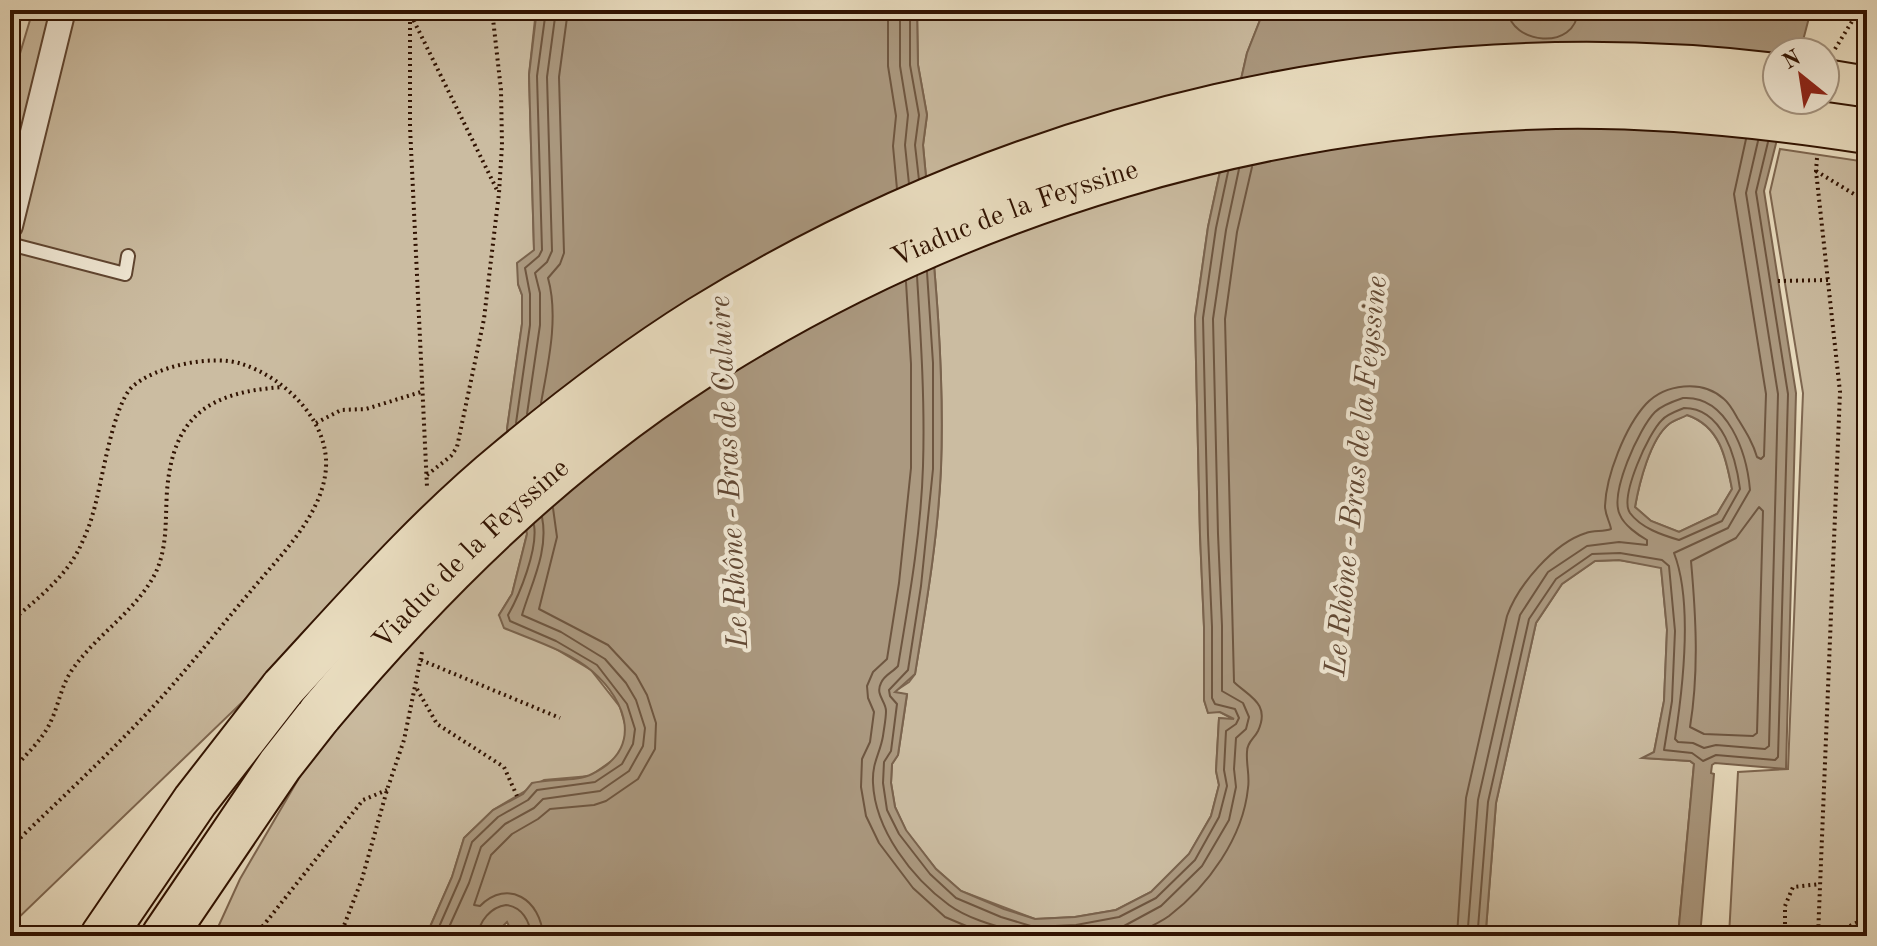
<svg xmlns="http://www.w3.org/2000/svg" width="1877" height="946" font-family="'Old Standard TT',serif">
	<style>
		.green { fill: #cbbca1; stroke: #7e6751; stroke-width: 2 }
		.water { fill: #ab9980; stroke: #7a634d; stroke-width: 2; fill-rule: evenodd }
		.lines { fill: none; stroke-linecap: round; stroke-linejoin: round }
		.shore { stroke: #6e5640; stroke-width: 2 }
		.lane-casing { stroke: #5f4531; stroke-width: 16 }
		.street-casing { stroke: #5f4531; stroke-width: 28 }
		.highway-casing { stroke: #301201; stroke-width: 48 }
		.path { stroke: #301201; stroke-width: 4; stroke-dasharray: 2 4; stroke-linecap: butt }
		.lane { stroke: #f2ead7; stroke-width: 12 }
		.street { stroke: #f2ead7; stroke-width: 24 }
		.highway { stroke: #ebdfc2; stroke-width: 44 }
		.rail { stroke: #301201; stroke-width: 6; stroke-dasharray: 14 14; stroke-linecap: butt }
		.highway-bridge-casing { stroke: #301201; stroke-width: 48; stroke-linecap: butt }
		.highway-bridge { stroke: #ebdfc2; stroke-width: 44 }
		.labels { text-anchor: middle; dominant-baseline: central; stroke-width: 8; stroke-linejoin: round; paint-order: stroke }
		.street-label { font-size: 28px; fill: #301201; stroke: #f2ead7 }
		.water-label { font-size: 30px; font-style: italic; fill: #614834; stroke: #f2ead7 }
	</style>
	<rect width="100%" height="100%" fill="#ebdfc2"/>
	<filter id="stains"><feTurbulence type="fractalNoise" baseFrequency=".0025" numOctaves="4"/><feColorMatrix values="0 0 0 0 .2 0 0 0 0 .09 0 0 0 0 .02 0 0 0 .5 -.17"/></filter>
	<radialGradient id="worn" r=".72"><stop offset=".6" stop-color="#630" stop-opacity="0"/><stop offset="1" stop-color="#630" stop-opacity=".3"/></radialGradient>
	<g class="green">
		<path d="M 33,10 L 536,10 L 529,75 L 534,250 L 518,284 L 522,295 L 522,324 L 507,429 L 527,534 L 512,594 L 499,615 L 591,670 L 620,707 L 627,731 L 626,742 L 616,758 L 590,776 L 544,780 L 493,810 L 464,838 L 452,877 L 426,936 L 214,936 L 240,879 L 303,771 L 351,585 L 260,685 L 10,926 L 10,87 Z"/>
		<path d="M 917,10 L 1264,10 L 1247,53 L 1219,176 L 1208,227 L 1195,318 L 1200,535 L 1204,627 L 1204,700 L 1208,712 L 1220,712 L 1235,720 L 1219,718 L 1216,771 L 1219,785 L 1211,816 L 1189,854 L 1151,892 L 1116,910 L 1075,917 L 1035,919 L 961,891 L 936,869 L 906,831 L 895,807 L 891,783 L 892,764 L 898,755 L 907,695 L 894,692 L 909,682 L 915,674 C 926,606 938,537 941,468 C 945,360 933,252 923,145 L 927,115 L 918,65 Z"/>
		<path d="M 1526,10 L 1562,10 L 1556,20 L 1527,16 Z"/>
		<path d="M 1780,149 L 1867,162 L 1867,936 L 1729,936 L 1738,772 L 1788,769 L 1803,393 L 1770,192 Z"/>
		<path d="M 1687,415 C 1720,426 1726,458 1732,489 L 1717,514 L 1679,532 L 1651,521 L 1635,507 C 1639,484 1650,439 1669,424 C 1674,420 1682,418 1687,415 Z"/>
		<path d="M 1619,560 L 1661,567 L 1667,630 L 1664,701 L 1654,752 L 1644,758 L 1690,761 L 1694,764 L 1678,936 L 1491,936 L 1486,929 L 1496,803 L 1536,623 L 1562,584 L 1595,561 Z"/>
	</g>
	<path class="water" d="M 540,10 L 917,10 L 918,65 L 927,115 L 923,145 C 933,252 945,360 941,468 C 938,537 926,606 915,674 L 895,692 L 907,694 L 898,755 L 892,764 L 891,783 L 895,807 L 906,830 L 936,869 L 961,891 L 1004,909 L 1035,919 L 1075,917 L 1116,910 L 1151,892 L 1189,854 L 1211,816 L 1219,785 L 1216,771 L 1219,718 L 1234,719 L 1220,712 L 1208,713 L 1204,700 L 1204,627 L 1200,535 L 1195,318 L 1208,227 L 1219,176 L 1247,53 L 1264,10 L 1526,10 L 1527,16 L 1556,20 L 1562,10 L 1811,10 L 1800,52 L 1777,52 L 1777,100 L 1787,100 L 1764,191 L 1796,393 L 1786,769 L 1715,763 L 1712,765 L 1711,773 L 1714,774 L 1700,936 L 1678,936 L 1694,764 L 1690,761 L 1642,758 L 1654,752 L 1664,701 L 1667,630 L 1661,568 L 1619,560 L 1595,561 L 1562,584 L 1536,623 L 1496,803 L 1486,929 L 1491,936 L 514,936 L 507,922 L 493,936 L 426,936 L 452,877 L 464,838 L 493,810 L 523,794 L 532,783 C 551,778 576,782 592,774 C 643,749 628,702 592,671 C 568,651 533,640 504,628 L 499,615 L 512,594 L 527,534 L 507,429 L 522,324 L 522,295 L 518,284 L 517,263 L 534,250 L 529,75 L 536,17 ZM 1687,415 C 1720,426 1726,457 1732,489 L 1717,514 L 1679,532 L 1651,521 L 1635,507 C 1639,484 1650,439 1669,424 C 1674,420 1682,418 1687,415 Z"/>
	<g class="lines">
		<g class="shore">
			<path d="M 888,10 L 888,66 L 896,116 L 893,146 L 897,189"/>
			<path d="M 900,10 L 900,66 L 908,115 L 905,145 L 909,184"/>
			<path d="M 910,10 L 910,65 L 919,115 L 915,145 L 919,180"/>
			<path d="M 1508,10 C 1510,44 1576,52 1578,10"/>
			<path d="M 927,272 L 933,363 L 933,469 L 921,586 L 908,670 L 889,690 L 890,696 L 897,704 L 891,751 L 884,762 L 883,783 L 887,810 L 899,834 L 930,874 L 956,898 L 1001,917 L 1034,927 L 1076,925 L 1119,917 L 1156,898 L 1195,860 L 1219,817 L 1227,786 L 1224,770 L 1226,731 L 1236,724 L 1239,718 L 1235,709 L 1215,704 L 1212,698 L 1212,627 L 1208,535 L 1203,318 L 1216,228 L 1228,172"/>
			<path d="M 917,276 C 921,340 925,403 923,466 C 921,533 909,600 898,666 C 893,672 884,675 881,683 C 875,695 886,701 886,711 C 886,719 884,728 883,736 C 880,754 872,762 873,783 C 875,830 912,878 949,905 C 971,921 1004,928 1030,936"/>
			<path d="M 906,282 L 911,364 L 911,468 L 899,583 L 887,659 L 873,672 L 867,686 L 868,698 L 874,712 L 870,742 L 862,759 L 861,787 L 866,816 L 879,843 L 913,888 L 945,917 L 990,936"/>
			<path d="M 541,403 C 548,364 559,317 548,278 L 560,264 L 564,253 L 559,77 L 568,10"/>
			<path d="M 1684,408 C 1723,408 1736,458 1740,489 L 1722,521 L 1679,540 C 1662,535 1641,528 1630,513 C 1619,497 1649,432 1662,420 C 1667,414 1677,411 1684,408 Z"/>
			<path d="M 527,414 L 540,325 L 540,293 L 535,273 L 547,262 L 552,251 L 547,77 L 556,10"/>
			<path d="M 516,423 L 530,325 L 530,294 L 525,268 L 539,256 L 542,250 L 537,76 L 546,10"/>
			<path d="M 1759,507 L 1763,511 L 1757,733 L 1753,736 L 1704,734 L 1690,727 C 1699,672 1696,617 1691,561 L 1736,538 Z"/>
			<path d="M 435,936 L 460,879 L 472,842 L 498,817 L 528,800 L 537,790 L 595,782 L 622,764 L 633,744 L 635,729 L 627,704 L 597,665 L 556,641 L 510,621 L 508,615 C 520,594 538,549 534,525"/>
			<path d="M 445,936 L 469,883 L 481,847 L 505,824 L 534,808 L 543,799 L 600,791 L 629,771 L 643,746 L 645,728 L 636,700 L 626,683 L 605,659 L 561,632 L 522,615 C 531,584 549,551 542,517"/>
			<path d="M 478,936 C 479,921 491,907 506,905 C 522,907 530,921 531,936"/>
			<path d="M 543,936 C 541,900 508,878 480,906 L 474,905 L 491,855 L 512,834 L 538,819 L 550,809 L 594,805 L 606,801 L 638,779 L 655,749 L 656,723 L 647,695 L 636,675 L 608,645 L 539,609 L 557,537 L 553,508"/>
			<path d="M 1053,936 L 1077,935 L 1124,926 L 1161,906 L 1202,866 L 1229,820 L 1236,787 L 1234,769 L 1236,738 L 1246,729 L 1249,717 L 1243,703 L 1222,691 L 1222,626 L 1218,534 L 1213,319 L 1226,230 L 1239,169"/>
			<path d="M 1131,936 C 1143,930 1158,924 1169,916 C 1208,886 1243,838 1248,788 C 1250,776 1246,764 1247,752 C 1247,742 1254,739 1258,731 C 1271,703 1248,696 1234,682 L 1225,319 L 1237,232 L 1252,167"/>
			<path d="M 1457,936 L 1466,798 L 1507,616 C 1518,585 1554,543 1586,533 C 1594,530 1603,532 1611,529 C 1610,522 1605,515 1605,506 C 1606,476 1625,427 1646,404 C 1665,384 1702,379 1724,399 C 1730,404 1734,412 1738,419 C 1746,432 1753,443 1757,457 L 1761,459 L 1764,456 L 1766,394 L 1734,194 L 1746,139"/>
			<path d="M 1470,936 L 1468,927 L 1478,800 L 1520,615 L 1548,572 L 1587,546 L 1619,542 L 1647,545 L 1647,540 C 1638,535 1624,525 1620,515 C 1609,494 1639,428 1655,412 C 1662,405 1674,401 1683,398 C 1728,395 1747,454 1750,490 L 1728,528 L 1674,553 C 1693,602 1683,687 1675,739 L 1678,742 L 1693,743 L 1704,748 L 1716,745 L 1765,749 L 1769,746 L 1778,394 L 1746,193 L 1758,141"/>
			<path d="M 1481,936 L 1478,928 L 1488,802 L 1529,619 L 1556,579 L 1592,554 L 1620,553 L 1662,560 L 1669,566 L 1675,631 L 1672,701 L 1664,750 L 1692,753 L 1703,761 L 1716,755 L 1775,760 L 1778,757 L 1788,394 L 1756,192 L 1768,142"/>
		</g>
		<defs>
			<path id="lane" d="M 10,244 L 125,274 L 128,256"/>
			<path id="street" d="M 10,226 L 63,10"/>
			<g id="highway">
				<path d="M 1825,82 L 1867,89"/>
				<path d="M 103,936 L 195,801 L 283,688"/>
				<path d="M 164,936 L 280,765 L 320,714"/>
			</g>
		</defs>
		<use href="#lane" class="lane-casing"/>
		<use href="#street" class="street-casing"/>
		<use href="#highway" class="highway-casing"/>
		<g class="path">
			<path d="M 410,10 L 410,127 L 427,487"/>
			<path d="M 411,15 L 497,190"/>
			<path d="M 1835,49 L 1859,10"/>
			<path d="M 1817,158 L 1816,171 L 1840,392 L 1818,936"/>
			<path d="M 1816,171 L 1867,202"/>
			<path d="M 1778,281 L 1828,280"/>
			<path d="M 316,423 L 341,410 L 366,409 L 424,391"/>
			<path d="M 427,475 L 451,456 L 457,447 L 484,319 L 499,193 L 502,145 L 501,90 L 492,10"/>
			<path d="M 10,622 C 35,601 66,577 80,547 C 85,536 90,525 93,513 C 102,484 112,407 132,387 C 155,366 213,354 242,364 C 286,378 334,425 325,476 C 318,520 277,559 250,592 C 216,632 184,674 148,712 C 104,759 56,803 10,848"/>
			<path d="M 421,660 L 560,718"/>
			<path d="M 417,689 L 437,724 L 504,767 L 517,796"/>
			<path d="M 10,773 C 23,757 43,740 51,721 C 59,704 61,686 72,670 C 96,635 135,612 155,574 C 168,547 165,520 167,491 C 173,414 211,392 283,387"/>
			<path d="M 255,936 L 363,800 L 387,790"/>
			<path d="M 340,936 L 362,879 L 387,790 L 404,740 L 422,652"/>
			<path d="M 1785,936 L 1785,906 L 1793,887 L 1820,884"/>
			<path d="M 1828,936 L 1867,918"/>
		</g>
		<use href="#lane" class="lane"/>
		<use href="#street" class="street"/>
		<use href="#highway" class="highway"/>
		<path class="rail" d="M 10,34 L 17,10"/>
		<defs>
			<g id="highway-bridge">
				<path d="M 283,688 C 355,610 426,528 509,460 C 569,410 633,361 700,319 C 1021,121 1402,32 1777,76"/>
				<path id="s1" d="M 320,714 C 436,576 567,448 720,354 C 969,200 1262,113 1555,106 C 1660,104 1763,115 1867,131"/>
			</g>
		</defs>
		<use href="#highway-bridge" class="highway-bridge-casing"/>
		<use href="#highway-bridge" class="highway-bridge"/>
	</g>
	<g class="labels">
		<g class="street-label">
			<text stroke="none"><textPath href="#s1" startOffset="868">Viaduc de la Feyssine</textPath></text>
			<text stroke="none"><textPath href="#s1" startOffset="220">Viaduc de la Feyssine</textPath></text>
		</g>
		<g class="water-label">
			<text transform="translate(730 472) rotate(-93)">Le Rhône - Bras de Caluire</text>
			<text transform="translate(1357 476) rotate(-84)">Le Rhône - Bras de la Feyssine</text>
		</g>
	</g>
	<rect width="1877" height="946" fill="none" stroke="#ebdfc2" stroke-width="40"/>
	<rect x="12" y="12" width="1853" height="922" fill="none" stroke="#301201" stroke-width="4"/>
	<rect x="20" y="20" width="1837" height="906" fill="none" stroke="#301201" stroke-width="2"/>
	<g transform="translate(1801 76) rotate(330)"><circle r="38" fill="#f2ead7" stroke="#a49481" stroke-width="2"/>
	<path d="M0-6L14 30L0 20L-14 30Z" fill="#8f2418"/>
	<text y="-12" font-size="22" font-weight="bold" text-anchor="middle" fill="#301201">N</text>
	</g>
	<rect width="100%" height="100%" filter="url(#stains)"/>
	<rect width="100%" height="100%" fill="url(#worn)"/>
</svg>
